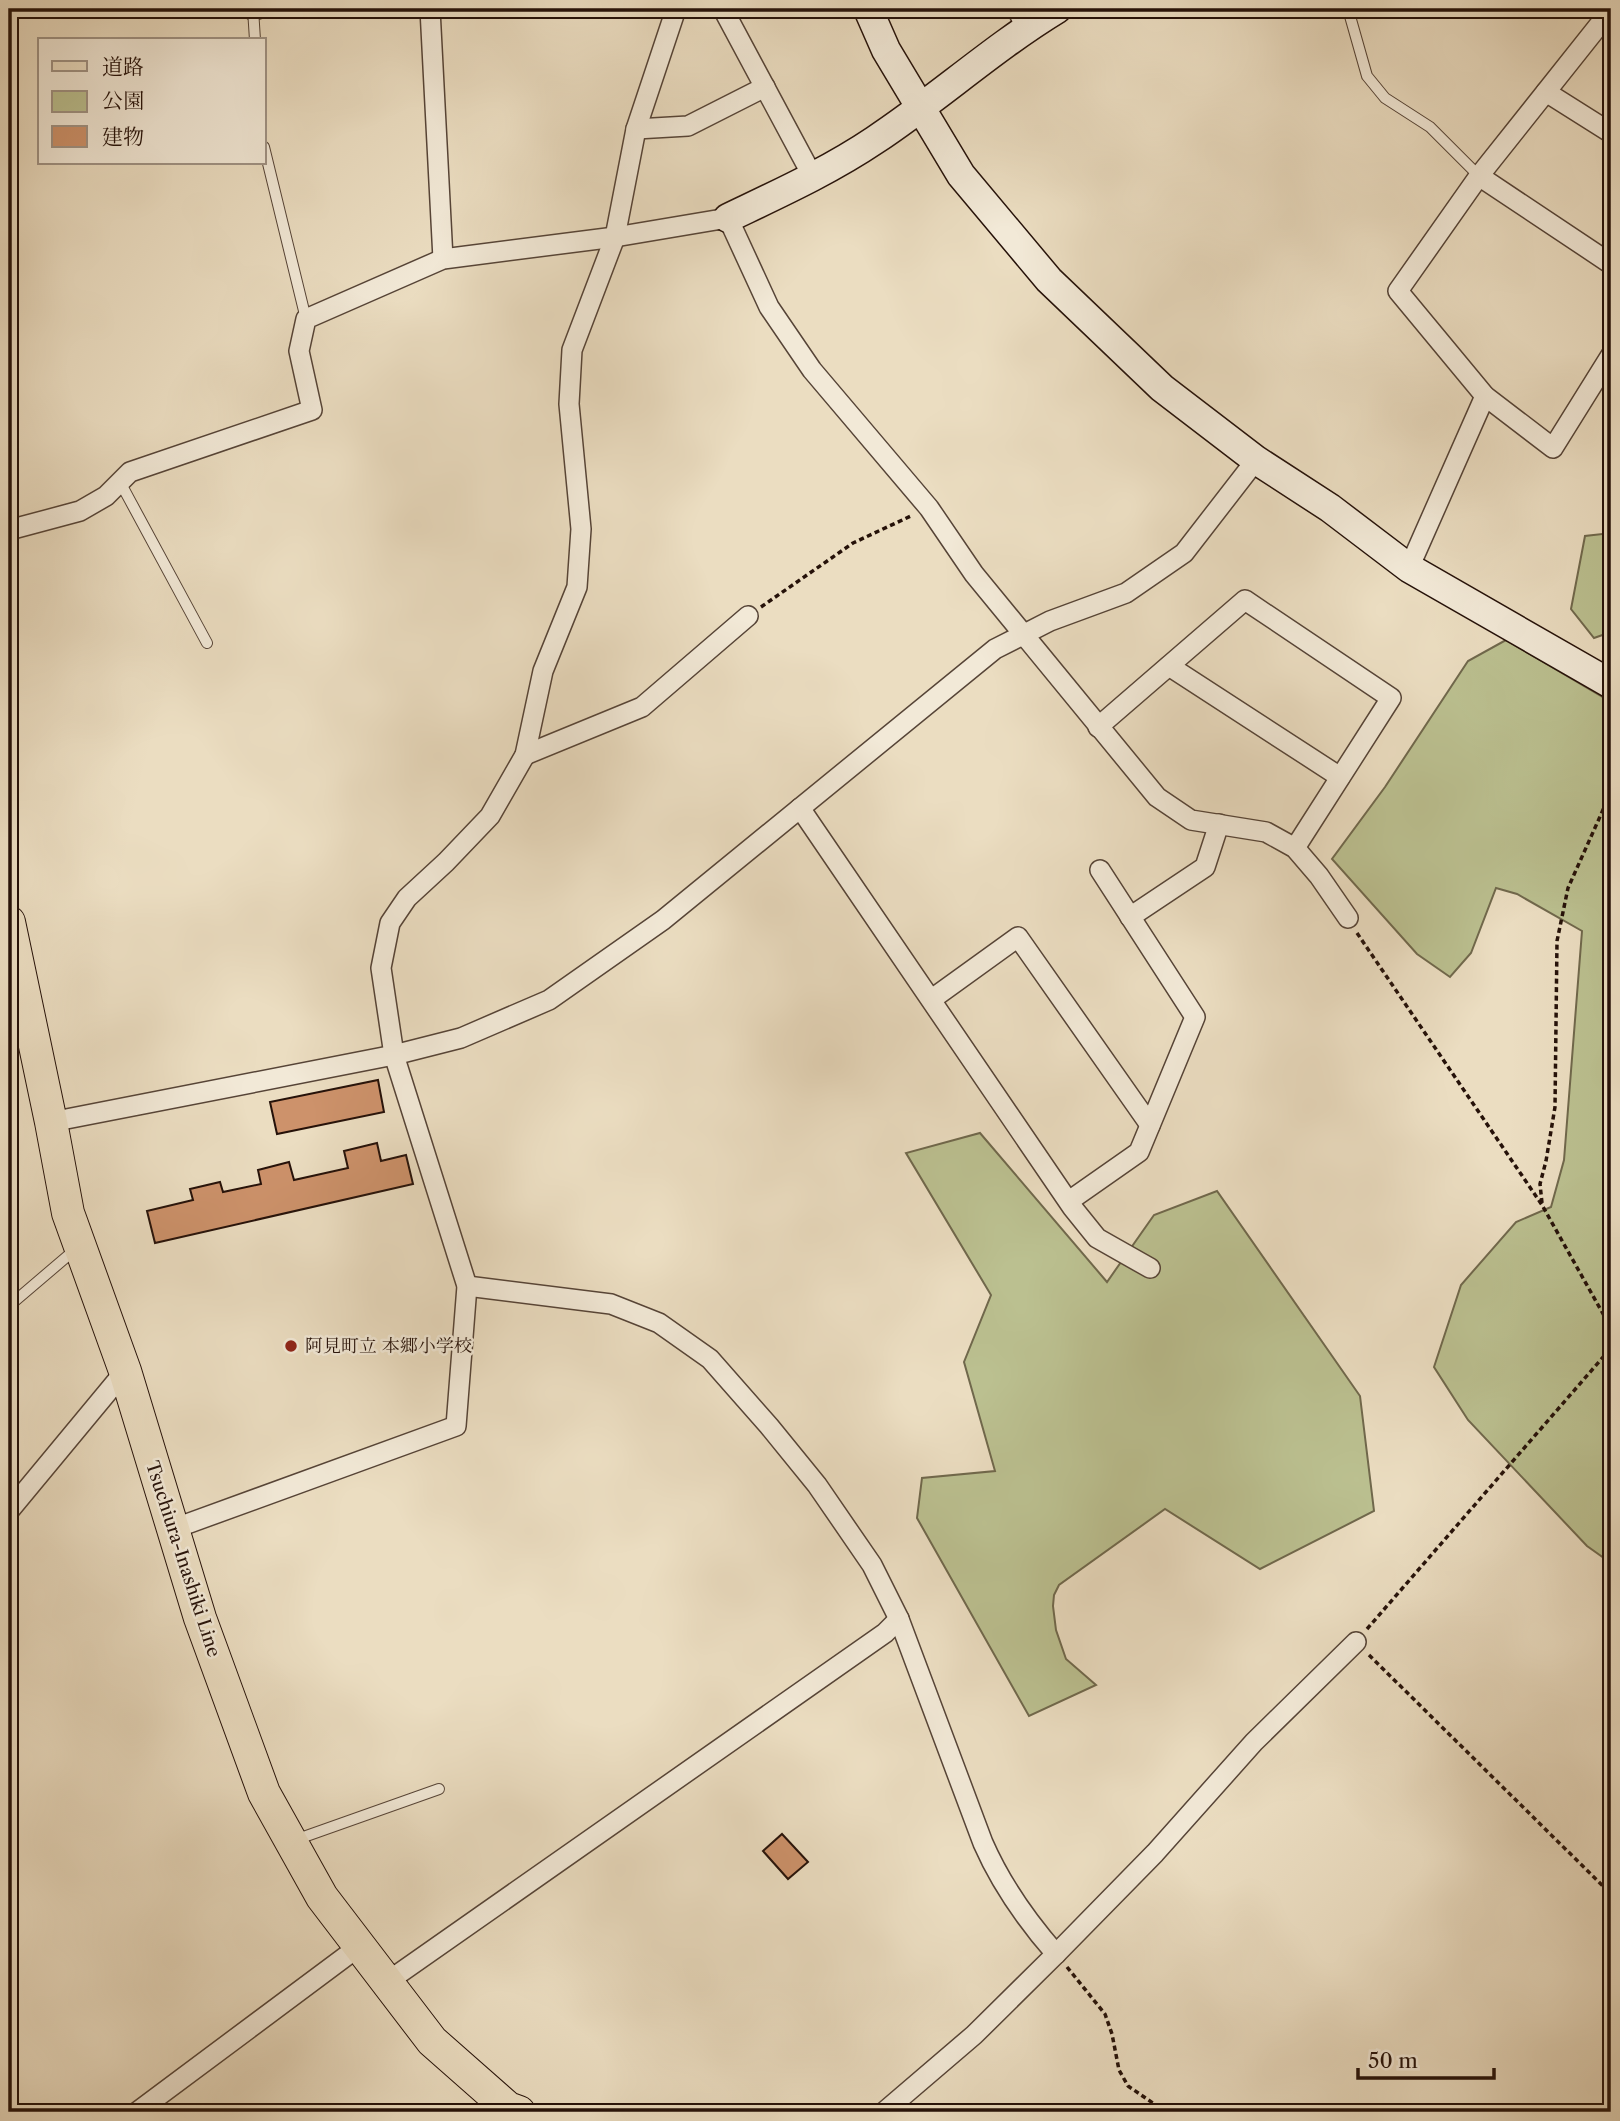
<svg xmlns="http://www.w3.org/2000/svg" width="1620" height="2121" font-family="'Libre Caslon Text','Noto Serif JP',serif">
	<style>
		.green { fill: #bbc090; stroke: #70684c; stroke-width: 2 }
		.building { fill: #cd926b; stroke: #251109; stroke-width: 2 }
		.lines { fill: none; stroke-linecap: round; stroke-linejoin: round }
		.lane-casing { stroke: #564437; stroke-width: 12 }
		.street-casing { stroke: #564437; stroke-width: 22 }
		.secondary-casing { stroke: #251109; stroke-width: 31 }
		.primary-casing { stroke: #251109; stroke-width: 34 }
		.path { stroke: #251109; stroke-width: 3.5; stroke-dasharray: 5 3.5; stroke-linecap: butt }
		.lane { stroke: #f2e9d7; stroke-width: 10 }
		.street { stroke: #f2e9d7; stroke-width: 19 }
		.secondary { stroke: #f2e9d7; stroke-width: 28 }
		.primary { stroke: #ebddc1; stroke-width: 32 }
		.poi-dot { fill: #8f2418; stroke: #f2e9d7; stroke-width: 2.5 }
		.labels { text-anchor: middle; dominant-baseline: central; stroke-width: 5; stroke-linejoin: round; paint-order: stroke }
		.poi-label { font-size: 18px; fill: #251109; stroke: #f2e9d7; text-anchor: start }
		.street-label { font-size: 18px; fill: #251109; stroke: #f2e9d7 }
	</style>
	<rect width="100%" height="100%" fill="#ebddc1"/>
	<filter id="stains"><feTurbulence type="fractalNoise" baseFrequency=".00286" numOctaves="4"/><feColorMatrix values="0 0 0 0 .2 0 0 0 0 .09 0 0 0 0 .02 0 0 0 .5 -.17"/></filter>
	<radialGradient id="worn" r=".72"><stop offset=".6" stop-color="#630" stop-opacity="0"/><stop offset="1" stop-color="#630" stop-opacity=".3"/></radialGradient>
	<g class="green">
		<path d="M 1611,533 L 1611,632 L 1594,638 L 1571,609 L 1585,536 Z"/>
		<path d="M 1506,640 L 1611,702 L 1611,1563 L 1587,1546 L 1468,1420 L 1434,1367 L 1461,1285 L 1516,1222 L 1551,1207 L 1564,1160 L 1582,931 L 1517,894 L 1496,888 L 1471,953 L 1450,977 L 1417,954 L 1332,859 L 1385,787 L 1468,661 Z"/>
		<path d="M 980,1133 L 1107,1282 L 1154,1215 L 1217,1191 L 1360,1396 L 1374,1511 L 1260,1569 L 1165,1509 L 1059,1585 L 1054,1595 L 1053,1606 L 1056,1630 L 1066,1659 L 1096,1685 L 1029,1716 L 917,1518 L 922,1478 L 995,1471 L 964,1362 L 991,1295 L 906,1153 Z"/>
	</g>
	<g class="building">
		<path d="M 378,1080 L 384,1112 L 277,1134 L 270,1102 Z"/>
		<path d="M 377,1143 L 381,1161 L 406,1155 L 413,1184 L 155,1243 L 147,1211 L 193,1200 L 190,1189 L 220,1182 L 223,1192 L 261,1184 L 258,1170 L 289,1162 L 294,1180 L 348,1168 L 344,1151 Z"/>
		<path d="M 782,1834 L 808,1862 L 788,1879 L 763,1851 Z"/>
	</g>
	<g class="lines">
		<defs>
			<g id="lane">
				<path d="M 253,9 L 255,40"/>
				<path d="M 1348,9 L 1367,76 L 1385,98 L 1430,127 L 1479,176"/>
				<path d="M 264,147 L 306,319"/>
				<path d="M 120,482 L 207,643"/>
				<path d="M 9,1306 L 77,1248"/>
				<path d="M 295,1840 L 439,1789"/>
			</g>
			<g id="street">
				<path d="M 430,9 L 443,259"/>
				<path d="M 723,9 L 813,177"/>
				<path d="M 1017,9 L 1026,28"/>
				<path d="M 253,10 L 258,9"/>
				<path d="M 1611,10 L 1479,176 L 1398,291 L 1485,396 L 1553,448 L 1611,355"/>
				<path d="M 1546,92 L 1611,133"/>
				<path d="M 636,129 L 688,126 L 765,87"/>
				<path d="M 1479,176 L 1611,264"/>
				<path d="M 9,530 L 80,511 L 106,496 L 130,472 L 312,410 L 299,351 L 306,319 L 443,259 L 615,237 L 728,218 L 769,307 L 812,370 L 929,508 L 974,574 L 1157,797 L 1191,820 L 1266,832 L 1295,848 L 1319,876 L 1348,918"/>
				<path d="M 1409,568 L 1485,396"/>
				<path d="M 1169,666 L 1340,777"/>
				<path d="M 1098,727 L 1245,600 L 1391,698 L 1295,848"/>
				<path d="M 525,755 L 642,707 L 748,616"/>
				<path d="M 800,808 L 1072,1207 L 1097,1238 L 1150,1268"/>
				<path d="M 1130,917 L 1205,867 L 1219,824"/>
				<path d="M 932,999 L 1018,937 L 1150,1125"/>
				<path d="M 51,1122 L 394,1055 L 461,1038 L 549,1000 L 663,920 L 995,649 L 1050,621 L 1126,593 L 1184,553 L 1256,460"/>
				<path d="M 1069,1201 L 1139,1152 L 1195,1017 L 1100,870"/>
				<path d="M 467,1286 L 611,1304 L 659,1323 L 710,1359 L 769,1426 L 817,1485 L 872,1565 L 899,1619 L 983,1843 C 1001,1884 1027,1921 1056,1954"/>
				<path d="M 9,1511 L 125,1371"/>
				<path d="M 173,1529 L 456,1426 L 467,1286 L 394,1055 L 381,968 L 390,923 L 407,898 L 446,862 L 490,816 L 525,755 L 543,671 L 577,587 L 581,529 L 569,404 L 572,350 L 615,237 L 636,129 L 674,15 L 673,9"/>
				<path d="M 387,1982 L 885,1633 L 899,1619"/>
				<path d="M 137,2112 L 361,1945"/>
				<path d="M 884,2112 L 974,2035 L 1056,1954 L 1155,1853 L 1254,1742 L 1356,1642"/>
			</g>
			<g id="secondary">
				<path d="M 868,9 L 886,50 L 961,175 L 1049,280 L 1162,388 L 1256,460 L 1330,508 L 1409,568 L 1611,684"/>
				<path d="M 728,218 C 778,194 829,171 875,140 C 937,99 993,48 1057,9"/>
			</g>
			<path id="primary" d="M 9,922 L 51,1122 L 68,1213 L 125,1371 L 200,1618 L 264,1793 L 322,1897 L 432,2041 L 508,2108 L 519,2112"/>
		</defs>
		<use href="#lane" class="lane-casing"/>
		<use href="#street" class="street-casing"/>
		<use href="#secondary" class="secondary-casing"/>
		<use href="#primary" class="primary-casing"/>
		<g class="path">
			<path d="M 761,607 L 853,543 L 913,515"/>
			<path d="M 1357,933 L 1542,1205 L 1611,1328"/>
			<path d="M 1542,1203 L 1540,1184 L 1546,1161 L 1555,1107 L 1557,941 L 1568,888 L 1611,792"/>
			<path d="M 1367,1629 L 1611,1348"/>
			<path d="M 1369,1655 L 1611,1894"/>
			<path d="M 1067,1967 L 1105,2014 L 1112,2034 L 1119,2070 L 1128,2086 L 1166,2112"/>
			<path d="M 9,2107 L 17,2112"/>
		</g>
		<use href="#lane" class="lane"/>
		<use href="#street" class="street"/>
		<use href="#secondary" class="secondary"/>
		<use href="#primary" class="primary"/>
	</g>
	<circle class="poi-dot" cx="291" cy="1346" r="7"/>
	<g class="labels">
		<g class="poi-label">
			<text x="305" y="1346">阿見町立 本郷小学校</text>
		</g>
		<g class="street-label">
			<text transform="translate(183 1559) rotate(72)">Tsuchiura-Inashiki Line</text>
		</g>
	</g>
	<rect width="1620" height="2121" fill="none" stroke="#ebddc1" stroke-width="35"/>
	<rect x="10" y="10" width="1599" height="2100" fill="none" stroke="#251109" stroke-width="3.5"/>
	<rect x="18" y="18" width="1585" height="2086" fill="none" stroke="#251109" stroke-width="2"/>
	<rect x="38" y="38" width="228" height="126" fill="#f2e9d7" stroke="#a09385" stroke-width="2"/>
	<rect x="52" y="61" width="35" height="10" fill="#ebddc1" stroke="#a09385" stroke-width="2"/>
	<text x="102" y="74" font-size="21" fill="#251109">道路</text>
	<rect x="52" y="91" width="35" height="21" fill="#bbc090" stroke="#a09385" stroke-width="2"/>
	<text x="102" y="108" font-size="21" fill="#251109">公園</text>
	<rect x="52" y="126" width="35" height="21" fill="#cd926b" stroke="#a09385" stroke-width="2"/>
	<text x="102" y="144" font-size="21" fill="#251109">建物</text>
	<path d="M1358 2068v10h136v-10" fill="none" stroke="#251109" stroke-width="3.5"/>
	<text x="1368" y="2068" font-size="21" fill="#251109" stroke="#f2e9d7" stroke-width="5" paint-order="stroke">50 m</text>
	<rect width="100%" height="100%" filter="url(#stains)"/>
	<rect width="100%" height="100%" fill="url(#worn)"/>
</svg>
